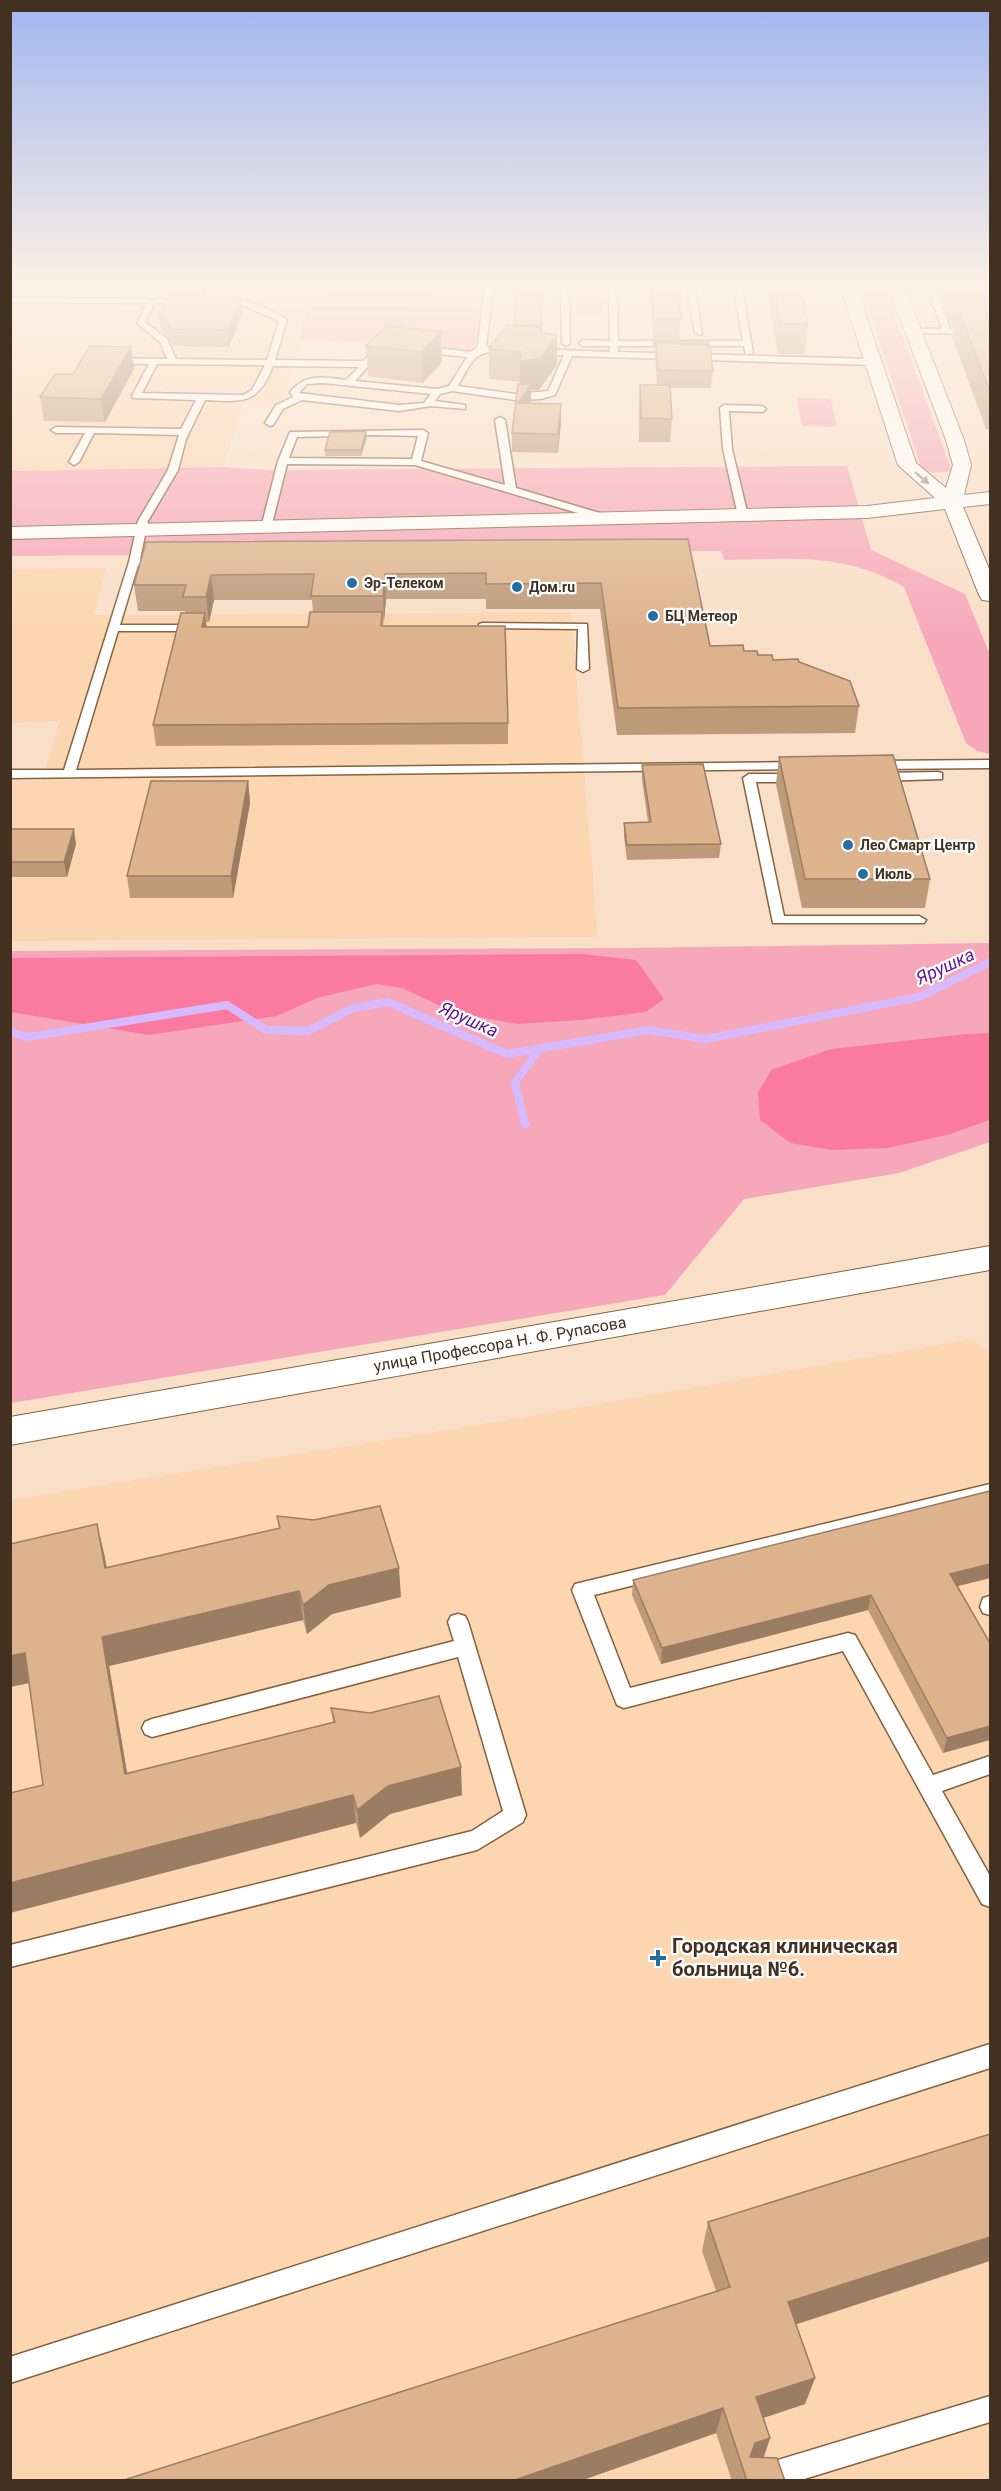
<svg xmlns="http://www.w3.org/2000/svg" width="1001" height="2491" font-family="Roboto,sans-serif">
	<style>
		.built { fill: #fcd5b1 }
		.green { fill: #f6a8ba }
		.forest { fill: #fb7a9f }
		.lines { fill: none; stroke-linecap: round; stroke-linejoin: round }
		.stream { stroke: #d7bafd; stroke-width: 8 }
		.lane-casing { stroke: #87613d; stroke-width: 3 }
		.street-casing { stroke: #87613d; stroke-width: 2 }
		.secondary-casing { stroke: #87613d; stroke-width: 2 }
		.lane { fill: #fff; fill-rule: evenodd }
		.street { fill: #fff; fill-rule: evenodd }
		.secondary { fill: #fff; fill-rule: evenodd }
		.wall { fill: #be9a79; fill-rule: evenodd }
		.shaded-wall { fill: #9b7d63 }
		.building { fill: #ddb38d; stroke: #9b7d63; stroke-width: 1.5 }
		.oneway { fill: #a09890 }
		.poi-dot { fill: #246da1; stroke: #fff; stroke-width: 2 }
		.labels { text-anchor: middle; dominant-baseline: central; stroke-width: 4.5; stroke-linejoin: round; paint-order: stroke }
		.far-poi-label { font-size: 14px; font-weight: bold; fill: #423121; stroke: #fff; text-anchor: start }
		.street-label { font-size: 16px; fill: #423121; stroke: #fff }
		.water-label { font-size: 18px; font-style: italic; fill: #61179a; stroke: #fff }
		.near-poi-label { font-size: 20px; font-weight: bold; fill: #423121; stroke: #fff; text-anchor: start }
	</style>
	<rect width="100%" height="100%" fill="#f9dfc8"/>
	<g class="built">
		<path d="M 277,289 L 481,289 L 479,308 L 308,306 L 284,402 L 244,402 L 223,467 L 11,471 L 10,322 L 93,322 L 103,303 L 161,304 L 177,297 L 274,298 Z"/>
		<path d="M 106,568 L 94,615 L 571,612 L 598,937 L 11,941 L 11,781 L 42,781 L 60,721 L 11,723 L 10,569 Z"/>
		<path d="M 972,1339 L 990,1354 L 990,2480 L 11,2480 L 10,1500 L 466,1427 Z"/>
	</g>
	<g class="green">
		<path d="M 331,289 L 435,289 L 433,303 L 327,302 Z"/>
		<path d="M 862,289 L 885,289 L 952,471 L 935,473 L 922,470 Z"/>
		<path d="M 577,298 L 604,299 L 603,315 L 576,315 Z"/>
		<path d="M 308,306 L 479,308 L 474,352 L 385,341 L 299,340 Z"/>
		<path d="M 797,398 L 831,399 L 837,427 L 802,426 Z"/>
		<path d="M 847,466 L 871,550 L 965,594 L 990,655 L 990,754 L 977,751 L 966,743 L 904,587 C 844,552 790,559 724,560 L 721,551 L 11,556 L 10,471 L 223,467 L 268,470 Z"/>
		<path d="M 990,943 L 990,1142 L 899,1173 L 744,1199 L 665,1295 L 11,1403 L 11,951 L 628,948 Z"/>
	</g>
	<g class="forest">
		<path d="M 583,954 L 636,960 L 664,999 L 646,1012 L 581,1020 L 517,1024 L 453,1012 L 402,988 L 376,984 L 317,998 L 277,1016 L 149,1035 L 11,1012 L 11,958 Z"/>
		<path d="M 990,1033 L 990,1120 L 947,1135 L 887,1148 L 832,1150 L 790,1143 L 760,1120 L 758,1093 L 771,1070 L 831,1049 L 966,1034 Z"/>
	</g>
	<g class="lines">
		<g class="stream">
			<path d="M 10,1032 L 28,1037 L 227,1005 L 266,1030 L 308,1031 L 353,1008 L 388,1002 L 507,1054 L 649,1030 L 706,1039 L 919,997 L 990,962"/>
			<path d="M 525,1124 L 515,1083 L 539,1049"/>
		</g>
		<defs>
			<g id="lane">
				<path d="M 485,289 L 493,289 L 486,347 L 509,347 L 513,350 C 508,354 501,352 494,352 C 473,351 468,369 458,386 L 516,394 L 548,391 L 564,355 L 535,355 L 531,352 L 535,349 L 610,352 L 610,346 L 583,346 L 579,343 L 583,340 L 610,341 L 609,289 L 617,289 L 618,341 L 743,341 L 734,289 L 742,289 L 753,353 L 746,355 L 744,346 L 618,346 L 618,352 L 873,359 L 877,362 L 873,365 L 572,356 L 555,395 L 541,399 L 516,400 L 452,391 L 440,394 L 435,401 L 465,405 L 465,409 L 431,406 L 399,411 L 302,400 L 283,409 L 273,425 L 270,426 L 265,423 L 276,405 L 293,397 L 290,392 C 306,373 323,377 346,380 L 359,367 L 273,366 C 258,405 243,402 205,400 L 186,439 L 178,470 L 148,521 L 140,559 L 162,558 L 167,561 L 162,564 L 138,565 L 120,625 L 199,625 L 204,628 L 199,631 L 118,631 L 76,770 L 799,762 L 805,766 L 803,769 L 10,778 L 10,770 L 64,770 L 129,562 L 138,521 L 168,470 L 179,435 L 94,433 L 79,462 L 74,465 L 69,462 L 85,433 L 56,433 L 51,430 L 56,427 L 181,429 L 196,400 L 133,398 L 132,396 L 149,364 L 110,364 L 106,361 L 110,358 L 167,359 L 160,342 L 137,323 L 147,303 L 10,302 L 10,298 L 187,299 L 190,299 L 190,303 L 155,303 L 145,322 L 167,339 L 176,359 L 267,360 L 279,321 L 239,304 L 218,304 L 214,302 C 230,292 273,309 287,320 L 275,360 L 363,361 L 383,342 L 387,345 L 386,347 L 355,381 L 437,389 L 449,386 L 467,357 L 420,352 L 416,349 L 420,346 L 470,352 L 477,348 ZM 157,364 L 265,365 L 252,390 L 243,395 L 142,393 ZM 323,383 L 431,394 L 424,403 L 399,405 L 299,393 L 307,384 Z"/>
				<path d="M 561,289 L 569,289 L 570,343 L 566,346 L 562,343 Z"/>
				<path d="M 687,289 L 695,289 L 702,335 L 695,333 Z"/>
				<path d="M 928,289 L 936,289 L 950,329 L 990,330 L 990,334 L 911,333 L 910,331 L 914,329 L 942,329 Z"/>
				<path d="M 724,405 L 762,406 L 766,409 L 762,412 L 729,411 L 732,449 L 748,516 L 743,519 L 738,516 L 723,449 L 720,408 Z"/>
				<path d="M 500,417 L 505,420 L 516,488 L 613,517 L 613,521 L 605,521 L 415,465 L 287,464 L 271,528 L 266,531 L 261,528 L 278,461 L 290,432 L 423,430 L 428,433 L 421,461 L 505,485 L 495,420 ZM 373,435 L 418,436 L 412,459 L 289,458 L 297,437 Z"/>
				<path d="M 483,623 L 587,624 L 589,669 L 583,672 L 577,669 L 578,629 L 479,628 L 479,624 Z"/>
				<path d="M 990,760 L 990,768 L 875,769 L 869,765 L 875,761 Z"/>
				<path d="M 938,772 L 942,773 L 942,779 L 879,781 L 873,777 L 879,773 Z"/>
				<path d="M 749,774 L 799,774 L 805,778 L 799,782 L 756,782 L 784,916 L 919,916 L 926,920 L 924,923 L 773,923 L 743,778 Z"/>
				<path d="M 990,1484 L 990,1498 L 594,1595 L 630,1688 L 848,1633 L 855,1635 L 933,1775 L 990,1756 L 990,1774 L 942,1791 L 990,1876 L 990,1907 L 982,1904 L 843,1651 L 624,1708 L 617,1705 L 572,1590 L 575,1584 Z"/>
				<path d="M 990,1596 L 990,1615 L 983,1613 L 980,1607 L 983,1598 Z"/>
				<path d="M 458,1614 L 465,1616 L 468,1622 L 526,1815 L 523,1822 L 477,1850 L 10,1967 L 10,1945 L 472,1831 L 503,1811 L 458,1657 L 152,1737 L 145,1734 L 142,1728 L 145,1722 L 152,1719 L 454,1641 L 448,1622 L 451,1616 Z"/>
				<path d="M 990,2044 L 990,2068 L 10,2383 L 10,2357 Z"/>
				<path d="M 990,2396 L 990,2422 L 801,2480 L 744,2480 L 748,2470 L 758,2466 Z"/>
			</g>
			<path id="street" d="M 990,1246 L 990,1270 L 10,1445 L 10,1417 Z"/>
			<path id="secondary" d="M 841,289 L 857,289 L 916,463 L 946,488 L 953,465 L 946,440 L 889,289 L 905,289 L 964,440 L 971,465 L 964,495 L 990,492 L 990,504 L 963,507 L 990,571 L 990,601 L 982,600 L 979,595 L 945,509 L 867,518 L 10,539 L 10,527 L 867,506 L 935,498 L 898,465 Z"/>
		</defs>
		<use href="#lane" class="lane-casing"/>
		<use href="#street" class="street-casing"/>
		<use href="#secondary" class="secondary-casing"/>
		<use href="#lane" class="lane"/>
		<use href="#street" class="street"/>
		<use href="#secondary" class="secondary"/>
	</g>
	<g class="wall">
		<path d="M 517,289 L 544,289 L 542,333 L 557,335 L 557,365 L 539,390 L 531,390 L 531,402 L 530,403 L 561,404 L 561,422 L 558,453 L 512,452 L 512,433 L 520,382 L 489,379 L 489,349 L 514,326 Z"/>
		<path d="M 649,289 L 677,289 L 681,319 L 679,339 L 653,339 Z"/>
		<path d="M 767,289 L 801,289 L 808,324 L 805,354 L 778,354 Z"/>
		<path d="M 938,289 L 990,289 L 990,429 L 986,429 L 952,336 L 954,327 L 952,327 Z"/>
		<path d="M 206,290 L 207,296 L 241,297 L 242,313 L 229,347 L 173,346 L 168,337 L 161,331 L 159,315 Z"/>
		<path d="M 441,332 L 442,362 L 423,383 L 368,376 L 366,346 Z"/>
		<path d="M 654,342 L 713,371 L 711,388 L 670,388 L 672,419 L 670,442 L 639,442 L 639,408 L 640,385 L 657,385 Z"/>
		<path d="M 131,347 L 134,369 L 105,422 L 44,421 L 40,397 L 73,374 Z"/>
		<path d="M 366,431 L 367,437 L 361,456 L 325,456 L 325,450 Z"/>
		<path d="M 688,539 L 710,646 L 744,651 L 773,660 L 799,662 L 859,706 L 855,733 L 617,735 L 600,609 L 486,609 L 486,599 L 386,599 L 383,626 L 508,723 L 508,744 L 156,746 L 153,725 L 185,613 L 185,611 L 138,611 L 134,585 L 146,542 ZM 214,600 L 312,600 L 313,612 L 308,627 L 207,627 L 206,622 L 209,622 Z"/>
		<path d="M 779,757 L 930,879 L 925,908 L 802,908 L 776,784 Z"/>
		<path d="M 642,765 L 721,844 L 719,858 L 627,860 L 624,837 L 624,823 L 648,822 L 642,779 Z"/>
		<path d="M 248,781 L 250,803 L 233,898 L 130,898 L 127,876 Z"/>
		<path d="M 10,829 L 76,844 L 67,877 L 10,877 Z"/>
		<path d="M 277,1516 L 401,1597 L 332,1614 L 307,1634 L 303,1620 L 109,1666 L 127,1773 L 333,1722 L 331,1708 L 462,1795 L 390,1814 L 360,1838 L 356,1823 L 43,1785 L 29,1683 L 10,1687 L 10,1544 L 97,1524 L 107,1568 L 279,1528 Z"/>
		<path d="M 990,1578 L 958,1586 L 990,1643 L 943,1753 L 868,1610 L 661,1664 L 632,1595 L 633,1580 Z"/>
		<path d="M 708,2222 L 796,2325 L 815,2378 L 805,2404 L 763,2418 L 770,2438 L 763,2458 L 785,2481 L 732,2481 L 716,2433 L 580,2481 L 121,2481 L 716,2291 L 702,2251 Z"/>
	</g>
	<g class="shaded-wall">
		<path d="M 241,297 L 242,313 L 229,347 L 228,330 Z"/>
		<path d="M 441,332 L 442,362 L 423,383 L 422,352 Z"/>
		<path d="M 557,335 L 557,365 L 539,390 L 531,390 L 531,402 L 518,421 L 518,403 L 520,391 L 520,361 L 541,358 Z"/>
		<path d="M 131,347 L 134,369 L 105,422 L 101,399 Z"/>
		<path d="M 561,404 L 561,422 L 558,453 L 558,434 Z"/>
		<path d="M 366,431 L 367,437 L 361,456 L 361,450 Z"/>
		<path d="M 385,574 L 386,599 L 384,622 L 383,596 Z"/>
		<path d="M 211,575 L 214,600 L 209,622 L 206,597 Z"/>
		<path d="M 205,613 L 207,633 L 202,627 Z"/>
		<path d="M 248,781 L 250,803 L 233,898 L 231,876 Z"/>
		<path d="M 74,829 L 76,844 L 67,877 L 64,862 Z"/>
		<path d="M 97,1524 L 104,1553 L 112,1597 L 105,1568 Z"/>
		<path d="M 990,1564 L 990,1578 L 946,1589 L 950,1574 Z"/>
		<path d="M 399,1568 L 401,1597 L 332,1614 L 307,1634 L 303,1605 L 329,1585 Z"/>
		<path d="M 299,1591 L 303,1620 L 109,1666 L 132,1802 L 125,1774 L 102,1637 Z"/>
		<path d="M 871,1595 L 868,1610 L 661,1664 L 662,1648 Z"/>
		<path d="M 25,1653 L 34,1682 L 10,1687 L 10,1656 Z"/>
		<path d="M 990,1726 L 990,1740 L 943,1753 L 947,1738 Z"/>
		<path d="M 461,1767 L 462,1795 L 390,1814 L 360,1838 L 357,1810 L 388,1786 Z"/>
		<path d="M 353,1795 L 356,1823 L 10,1913 L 10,1883 Z"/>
		<path d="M 990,2237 L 990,2261 L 779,2330 L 788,2302 Z"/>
		<path d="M 815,2378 L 805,2404 L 748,2423 L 756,2397 Z"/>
		<path d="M 723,2408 L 716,2433 L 580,2481 L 512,2481 Z"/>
		<path d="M 770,2438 L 762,2463 L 745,2473 L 755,2443 Z"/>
	</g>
	<g class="building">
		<path d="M 517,289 L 543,289 L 541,327 L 514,326 Z"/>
		<path d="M 652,289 L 677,289 L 681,319 L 654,319 Z"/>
		<path d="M 774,289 L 801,289 L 808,324 L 781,324 Z"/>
		<path d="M 954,289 L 990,289 L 990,297 L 956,296 Z"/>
		<path d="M 171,290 L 206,290 L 203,296 L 241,297 L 228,330 L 171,329 L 166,320 L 159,315 Z"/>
		<path d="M 957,305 L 990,305 L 990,312 L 985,312 L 990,326 L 990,392 Z"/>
		<path d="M 507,325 L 541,327 L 541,333 L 557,335 L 540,359 L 520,361 L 521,352 L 489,349 Z"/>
		<path d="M 387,326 L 441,332 L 422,352 L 366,346 Z"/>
		<path d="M 654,342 L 708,342 L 708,344 L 656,343 L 656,345 L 654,345 Z"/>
		<path d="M 656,343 L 710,345 L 713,371 L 658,370 Z"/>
		<path d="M 90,346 L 131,347 L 101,399 L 40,397 L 55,374 L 73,374 Z"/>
		<path d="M 518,384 L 531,384 L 518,403 L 561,404 L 558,434 L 512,433 Z"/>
		<path d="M 640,385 L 670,385 L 672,419 L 641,418 Z"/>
		<path d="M 366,431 L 361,450 L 325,450 L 330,432 Z"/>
		<path d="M 688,539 L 710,646 L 743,645 L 744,651 L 757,651 L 758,655 L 772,655 L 773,660 L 798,659 L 799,662 L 850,681 L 859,706 L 618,708 L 601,583 L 486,584 L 486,573 L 385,574 L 383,596 L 311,596 L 314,574 L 211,575 L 206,597 L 183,597 L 186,585 L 134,585 L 146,542 Z"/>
		<path d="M 310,612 L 382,612 L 381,626 L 505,626 L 508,723 L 153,725 L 181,613 L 205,613 L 202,627 L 308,627 Z"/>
		<path d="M 893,755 L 930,879 L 805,879 L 779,757 Z"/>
		<path d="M 703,764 L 721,844 L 627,845 L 624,823 L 651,822 L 642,765 Z"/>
		<path d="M 151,781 L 248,781 L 231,876 L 127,876 Z"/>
		<path d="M 10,829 L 74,829 L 64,862 L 10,862 Z"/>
		<path d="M 990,1491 L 990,1564 L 950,1574 L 990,1643 L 990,1726 L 947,1738 L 871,1595 L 662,1648 L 633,1580 Z"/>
		<path d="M 380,1506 L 399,1568 L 329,1585 L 303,1605 L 299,1591 L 102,1637 L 125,1774 L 335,1722 L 331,1708 L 370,1713 L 439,1696 L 461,1767 L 388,1786 L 357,1810 L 353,1795 L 10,1883 L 10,1793 L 43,1785 L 25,1653 L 10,1656 L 10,1544 L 97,1524 L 105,1568 L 280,1528 L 277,1516 L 314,1520 Z"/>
		<path d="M 990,2134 L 990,2237 L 788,2302 L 815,2378 L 756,2397 L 770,2438 L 755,2443 L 750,2457 L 777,2458 L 785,2481 L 747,2481 L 723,2408 L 512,2481 L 121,2481 L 730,2287 L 708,2222 Z"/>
	</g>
	<defs><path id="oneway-solid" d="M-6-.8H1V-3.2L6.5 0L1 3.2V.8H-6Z" transform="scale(1.5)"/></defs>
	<use class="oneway" href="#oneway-solid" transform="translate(922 478) rotate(40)"/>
	<linearGradient id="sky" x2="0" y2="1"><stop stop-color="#a1b6f0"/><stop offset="0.45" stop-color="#fcf1e6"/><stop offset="1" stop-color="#fcf1e6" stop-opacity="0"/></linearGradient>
	<rect width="1001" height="638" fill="url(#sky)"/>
	<g class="poi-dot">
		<circle cx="352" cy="583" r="6"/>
		<circle cx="517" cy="587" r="6"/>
		<circle cx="653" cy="616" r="6"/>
		<circle cx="848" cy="845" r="6"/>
		<circle cx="863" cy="874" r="6"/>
		<path d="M655 1949h6v6h6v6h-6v6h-6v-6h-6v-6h6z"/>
	</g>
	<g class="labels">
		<g class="far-poi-label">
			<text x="364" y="583">Эр-Телеком</text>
			<text x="529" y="587">Дом.ru</text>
			<text x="665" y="616">БЦ Метеор</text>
			<text x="860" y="845">Лео Смарт Центр</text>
			<text x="875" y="874">Июль</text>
		</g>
		<g class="street-label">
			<text transform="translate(500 1344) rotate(-10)">улица Профессора Н. Ф. Рупасова</text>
		</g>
		<g class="water-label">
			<text transform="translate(945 966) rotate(-25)">Ярушка</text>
			<text transform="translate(469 1019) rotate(24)">Ярушка</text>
		</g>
		<g class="near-poi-label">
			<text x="672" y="1946">Городская клиническая<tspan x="672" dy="23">больница №6.</tspan></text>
		</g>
	</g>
	<rect width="1001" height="2491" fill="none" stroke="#423121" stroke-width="24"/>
</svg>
